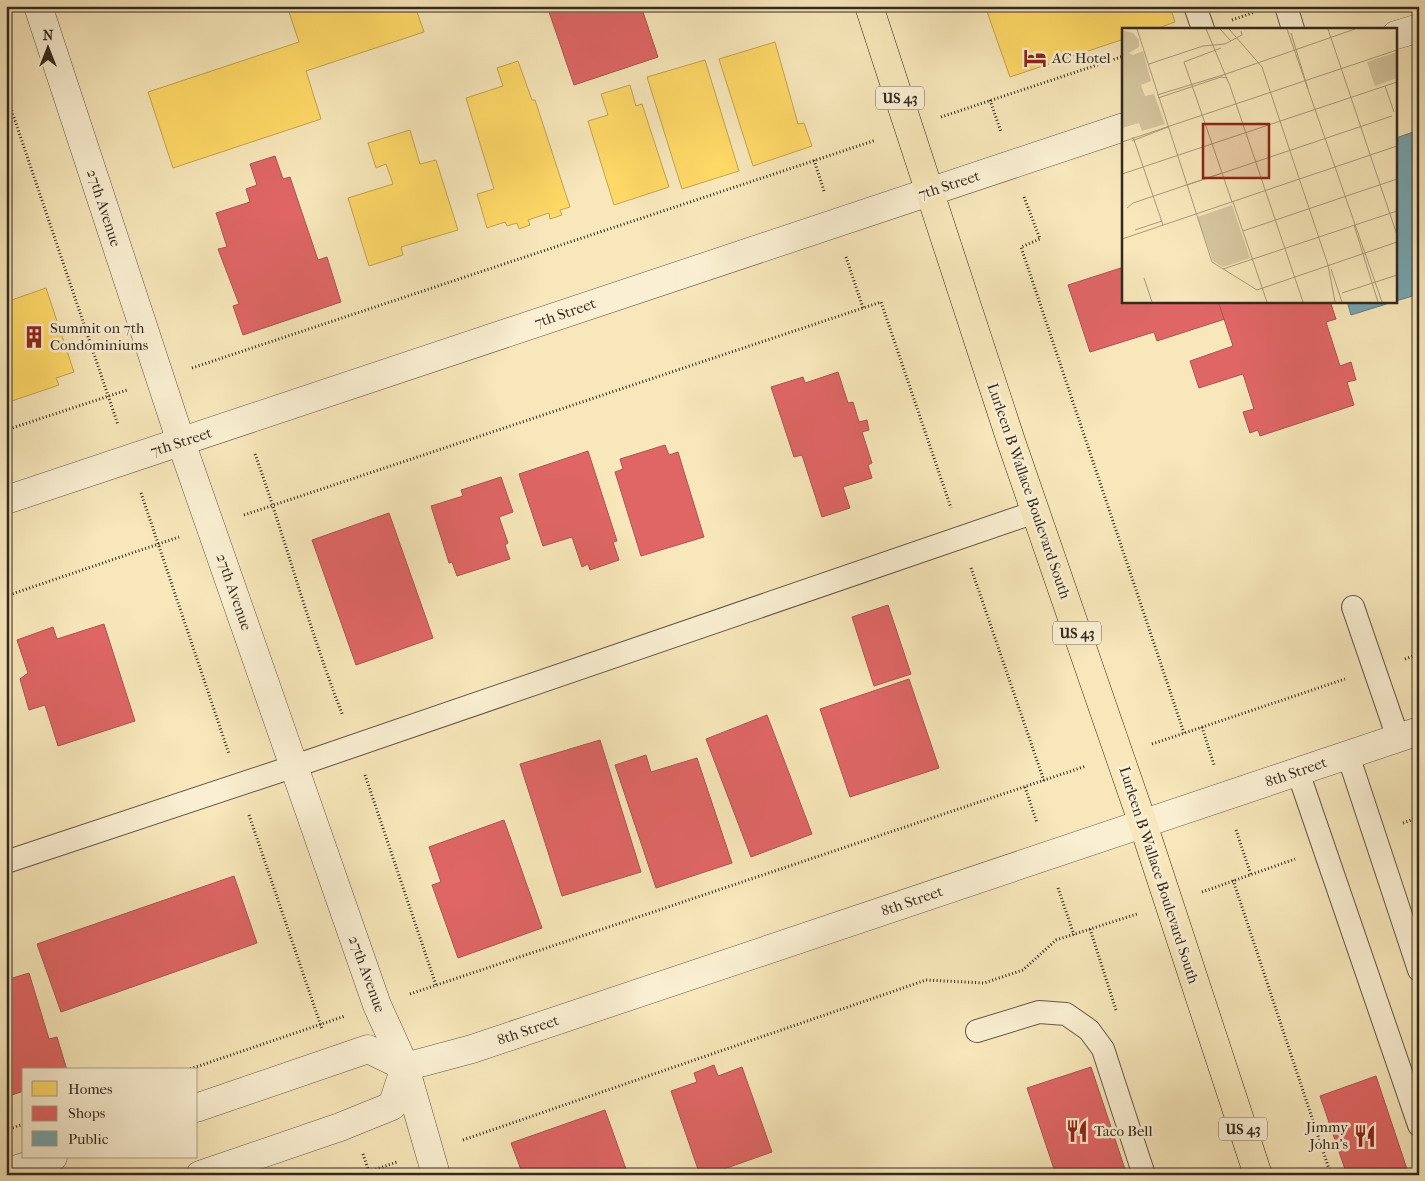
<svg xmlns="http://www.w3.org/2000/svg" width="1425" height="1181" font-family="'IM FELL French Canon',serif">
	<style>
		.homes { fill: #ffd966; stroke: #c2a451 }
		.shops { fill: #e06666; stroke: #ac5451 }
		.public { fill: #76a5af; stroke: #628084 }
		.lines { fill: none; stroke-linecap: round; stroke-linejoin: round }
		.service-casing { stroke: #645846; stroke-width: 24 }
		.minor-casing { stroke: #645846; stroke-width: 29 }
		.trunk-casing { stroke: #332920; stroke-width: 29 }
		.path { stroke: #332920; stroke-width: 3; stroke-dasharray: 1 2.5; stroke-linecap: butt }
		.service { stroke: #faefd2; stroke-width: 22 }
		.minor { stroke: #faefd2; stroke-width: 28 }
		.trunk { stroke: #f7e7ba; stroke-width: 28 }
		.labels { text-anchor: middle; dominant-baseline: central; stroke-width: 5; stroke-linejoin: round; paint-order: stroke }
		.shield { fill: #faefd2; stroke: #6f6455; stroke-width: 1 }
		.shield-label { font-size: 14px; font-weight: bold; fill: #332920 }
		.poi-label { font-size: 15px; fill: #332920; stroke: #faefd2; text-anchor: start }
		.street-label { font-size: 15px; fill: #332920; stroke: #faefd2 }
		.inset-road { fill: none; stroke: #a99b7c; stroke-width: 1 }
		.view { fill: #8f2418; fill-opacity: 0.15; stroke: #8f2418; stroke-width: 2.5 }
		.inset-edge { fill: none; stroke: #332920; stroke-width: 2.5 }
	</style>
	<rect width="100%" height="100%" fill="#f7e7ba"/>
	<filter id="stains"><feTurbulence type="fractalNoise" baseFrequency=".004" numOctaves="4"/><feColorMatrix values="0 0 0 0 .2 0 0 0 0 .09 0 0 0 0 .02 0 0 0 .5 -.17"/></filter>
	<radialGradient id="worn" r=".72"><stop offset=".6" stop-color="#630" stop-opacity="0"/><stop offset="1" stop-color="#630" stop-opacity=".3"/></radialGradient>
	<g class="homes">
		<path d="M 287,6 L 415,6 L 424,32 L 306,71 L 321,119 L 173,168 L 148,92 L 299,42 Z"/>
		<path d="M 985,6 L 1170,6 L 1175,22 L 1156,29 L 1124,29 L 1124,39 L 1010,77 Z"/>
		<path d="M 775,42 L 798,124 L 804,123 L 812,146 L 753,166 L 719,59 Z"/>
		<path d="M 705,60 L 739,171 L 682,189 L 647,77 Z"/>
		<path d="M 518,61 L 532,100 L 535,100 L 570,207 L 560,210 L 562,215 L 550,219 L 549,213 L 528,220 L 530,225 L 519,229 L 517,223 L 507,226 L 505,222 L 487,228 L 477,194 L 494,189 L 466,98 L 503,86 L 497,68 Z"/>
		<path d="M 630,85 L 636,106 L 642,104 L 669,187 L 614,205 L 588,121 L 608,115 L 601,94 Z"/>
		<path d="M 410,130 L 420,164 L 436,160 L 458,230 L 401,247 L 403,255 L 369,266 L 348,198 L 393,184 L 386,164 L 376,168 L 368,143 Z"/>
		<path d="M 46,288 L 74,372 L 56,378 L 59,385 L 6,403 L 6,302 Z"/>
	</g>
	<g class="shops">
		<path d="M 547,6 L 641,6 L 658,57 L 574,85 Z"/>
		<path d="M 275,156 L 283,179 L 290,177 L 318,260 L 327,257 L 341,302 L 243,335 L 233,306 L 239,304 L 218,249 L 227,247 L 216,213 L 250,202 L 246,189 L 257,185 L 250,164 Z"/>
		<path d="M 1124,267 L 1124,301 L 1218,301 L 1225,319 L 1157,341 L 1154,332 L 1090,352 L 1068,285 Z"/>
		<path d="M 1218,301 L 1330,301 L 1336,319 L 1326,322 L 1340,366 L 1351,362 L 1356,380 L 1347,382 L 1354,405 L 1260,436 L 1258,430 L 1250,433 L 1243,412 L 1254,409 L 1243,374 L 1199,388 L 1190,361 L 1233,346 Z"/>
		<path d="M 838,372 L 848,403 L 853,402 L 859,422 L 867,420 L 869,430 L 862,432 L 872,463 L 868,465 L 872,478 L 843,487 L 850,508 L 822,517 L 802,455 L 794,457 L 771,387 L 803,377 L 805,383 Z"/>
		<path d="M 665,445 L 669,455 L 678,452 L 704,537 L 641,556 L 615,472 L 623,469 L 620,459 Z"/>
		<path d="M 588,451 L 617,541 L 613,542 L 619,560 L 590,570 L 588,564 L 582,567 L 572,537 L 543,546 L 519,474 Z"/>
		<path d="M 501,477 L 513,512 L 499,517 L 508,543 L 505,545 L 510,559 L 457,576 L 452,562 L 449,563 L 431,506 L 463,496 L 461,490 Z"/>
		<path d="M 389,513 L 433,638 L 356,665 L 312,540 Z"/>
		<path d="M 888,605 L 911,674 L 874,686 L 852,617 Z"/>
		<path d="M 104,624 L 135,721 L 58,746 L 45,705 L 29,710 L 20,679 L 28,673 L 17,640 L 53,627 L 57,639 Z"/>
		<path d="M 909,679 L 939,768 L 850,797 L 820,709 Z"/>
		<path d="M 767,715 L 812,834 L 751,857 L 706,739 Z"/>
		<path d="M 600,740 L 641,872 L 562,896 L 520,764 Z"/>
		<path d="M 646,755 L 651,772 L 697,758 L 732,863 L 656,888 L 615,765 Z"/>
		<path d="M 504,820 L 542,928 L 458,958 L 432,885 L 441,882 L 429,847 Z"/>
		<path d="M 234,876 L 257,943 L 61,1012 L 37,944 Z"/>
		<path d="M 29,973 L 49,1039 L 57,1037 L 67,1070 L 24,1070 L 24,1091 L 6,1097 L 6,980 Z"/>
		<path d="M 714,1065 L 718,1076 L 742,1067 L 772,1152 L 707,1175 L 700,1175 L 671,1091 L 697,1082 L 694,1073 Z"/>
		<path d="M 1091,1067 L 1127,1175 L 1056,1175 L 1027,1088 Z"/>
		<path d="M 1376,1076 L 1409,1175 L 1347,1175 L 1320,1096 Z"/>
		<path d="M 605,1110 L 626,1169 L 610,1175 L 523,1175 L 511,1143 Z"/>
	</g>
	<g class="public">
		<path d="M 1419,130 L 1419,294 L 1396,301 L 1396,138 Z"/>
		<path d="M 1347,301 L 1396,301 L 1351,315 Z"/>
	</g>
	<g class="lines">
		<defs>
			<g id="service">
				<path d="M 1195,6 L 1203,29"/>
				<path d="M 1286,6 L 1293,29"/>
				<path d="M 1353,607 L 1398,738"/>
				<path d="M 1348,755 L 1419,970"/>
				<path d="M 1298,772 L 1419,1125"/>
				<path d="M 6,862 L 295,766 L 1035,512"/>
				<path d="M 977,1031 L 1039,1012 L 1066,1014 L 1089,1030 L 1103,1049 L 1144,1175"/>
			</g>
			<g id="minor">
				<path d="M 38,6 L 181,442 L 377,1005 L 405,1067 L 436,1175"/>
				<path d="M 1396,35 L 1419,28"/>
				<path d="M 6,500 L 1124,127"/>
				<path d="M 196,1108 L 368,1049 L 405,1067 L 472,1049 L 1419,731"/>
				<path d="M 6,1173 L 53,1157"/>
				<path d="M 200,1175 L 340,1127 L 392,1106 L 405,1067"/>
			</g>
			<path id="trunk" d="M 869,6 L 1011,441 L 1143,824 L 1258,1175"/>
		</defs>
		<use href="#service" class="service-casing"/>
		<use href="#minor" class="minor-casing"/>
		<use href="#trunk" class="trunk-casing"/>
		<g class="path">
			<path d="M 1232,20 L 1255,12"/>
			<path d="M 6,94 L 118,425"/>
			<path d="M 990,100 L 1001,132"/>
			<path d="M 941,117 L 1124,56"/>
			<path d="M 814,160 L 824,191"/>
			<path d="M 1024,197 L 1040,239 L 1021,247 L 1184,733"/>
			<path d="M 846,257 L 863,308"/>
			<path d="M 192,368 L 876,140"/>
			<path d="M 6,430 L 127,390"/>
			<path d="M 255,454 C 286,540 309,630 343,716"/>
			<path d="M 141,493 L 229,754"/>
			<path d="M 244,515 L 881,302 L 951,508"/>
			<path d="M 971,568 L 1044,781"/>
			<path d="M 6,596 L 179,537"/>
			<path d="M 1405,659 L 1419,654"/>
			<path d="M 1202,727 L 1214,765"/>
			<path d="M 1152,744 L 1345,679"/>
			<path d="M 365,775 L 436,985"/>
			<path d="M 1025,787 L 1037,823"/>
			<path d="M 249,815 L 322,1029"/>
			<path d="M 1403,823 L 1419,817"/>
			<path d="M 1236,830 L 1251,875"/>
			<path d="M 1233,880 L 1331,1175"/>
			<path d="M 1058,888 L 1074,935"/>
			<path d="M 1202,892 L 1295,859"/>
			<path d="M 1090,929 L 1116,1010"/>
			<path d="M 410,994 L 1086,766"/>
			<path d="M 187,1070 L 345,1016"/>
			<path d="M 6,1130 L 24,1124"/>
			<path d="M 463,1140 L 926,980 L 984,983 L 1023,970 L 1056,940 L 1137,914"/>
			<path d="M 363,1154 L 370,1175"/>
			<path d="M 359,1175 L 397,1162"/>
		</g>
		<use href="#service" class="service"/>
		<use href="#minor" class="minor"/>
		<use href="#trunk" class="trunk"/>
	</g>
	<defs>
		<symbol id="hotel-bare" viewBox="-9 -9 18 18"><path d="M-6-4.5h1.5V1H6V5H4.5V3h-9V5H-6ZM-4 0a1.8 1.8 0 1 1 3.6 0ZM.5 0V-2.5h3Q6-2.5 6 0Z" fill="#8f2418" stroke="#faefd2" stroke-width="2.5" paint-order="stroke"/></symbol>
		<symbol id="building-bare" viewBox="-9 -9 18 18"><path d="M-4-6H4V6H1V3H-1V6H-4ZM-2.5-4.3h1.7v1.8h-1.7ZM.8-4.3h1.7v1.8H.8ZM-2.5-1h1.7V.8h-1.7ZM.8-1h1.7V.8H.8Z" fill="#8f2418" stroke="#faefd2" stroke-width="2.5" paint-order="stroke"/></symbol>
		<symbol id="restaurant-bare" viewBox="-9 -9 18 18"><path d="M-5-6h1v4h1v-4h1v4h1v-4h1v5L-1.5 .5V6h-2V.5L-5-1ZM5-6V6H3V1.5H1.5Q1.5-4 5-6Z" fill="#8f2418" stroke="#faefd2" stroke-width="2.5" paint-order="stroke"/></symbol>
	</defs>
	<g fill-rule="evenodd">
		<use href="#hotel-bare" x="1019" y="42" width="32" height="32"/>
		<use href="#building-bare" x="18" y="321" width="32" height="32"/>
		<use href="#restaurant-bare" x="1061" y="1115" width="32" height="32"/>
		<use href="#restaurant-bare" x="1349" y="1120" width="32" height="32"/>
	</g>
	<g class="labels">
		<g class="shield">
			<rect x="876" y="86.5" width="48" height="23" rx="4"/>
			<rect x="1053" y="621.5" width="48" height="23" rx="4"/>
			<rect x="1219" y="1117.5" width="48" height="23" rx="4"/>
		</g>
		<g class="shield-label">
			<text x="900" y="98">US 43</text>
			<text x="1077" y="633">US 43</text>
			<text x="1243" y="1129">US 43</text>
		</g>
		<g class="poi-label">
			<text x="1052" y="58">AC Hotel</text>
			<text x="50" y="328">Summit on 7th<tspan x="50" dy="17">Condominiums</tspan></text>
			<text x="1348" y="1127" text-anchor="end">Jimmy<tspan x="1348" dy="17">John's</tspan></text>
			<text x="1094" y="1131">Taco Bell</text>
		</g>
		<g class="street-label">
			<text transform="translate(949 185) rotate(-18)">7th Street</text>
			<text transform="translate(104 208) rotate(72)">27th Avenue</text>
			<text transform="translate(565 313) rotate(-19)">7th Street</text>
			<text transform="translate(181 442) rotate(-18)">7th Street</text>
			<text transform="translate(1029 491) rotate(71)">Lurleen B Wallace Boulevard South</text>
			<text transform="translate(234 592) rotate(71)">27th Avenue</text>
			<text transform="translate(1296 772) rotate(-19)">8th Street</text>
			<text transform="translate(1159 875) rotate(72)">Lurleen B Wallace Boulevard South</text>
			<text transform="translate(912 901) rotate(-19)">8th Street</text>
			<text transform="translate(367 974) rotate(70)">27th Avenue</text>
			<text transform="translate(528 1030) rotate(-19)">8th Street</text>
		</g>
	</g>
	<g transform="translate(1122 28)">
		<rect width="275" height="275" fill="#f7e7ba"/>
		<path d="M 0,2 L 11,5 L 17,12 L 17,19 L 7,25 L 11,27 L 21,23 L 29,53 L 19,57 L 23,68 L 32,66 L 43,96 L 20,103 L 17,95 L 0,100 ZM 275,24 L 275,50 L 253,58 L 245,34 ZM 110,177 L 128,230 L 101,239 L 91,233 L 75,189 Z" fill="#d6c7a0"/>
		<path class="inset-road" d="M 15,1 L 90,234 L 135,262 L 275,214M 84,1 L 108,58 L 181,274M 98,1 L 109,13M 107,1 L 140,39 L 206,237 L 213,274M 165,1 L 260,274M 206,1 L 275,207M 169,5 L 186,61M 99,20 L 62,34 L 110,174M 27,36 L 81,18 L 103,16 L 120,7 L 119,3M 104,46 L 233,1M 263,58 L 272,84M 35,67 L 104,46M 36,70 L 99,49 L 105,50M 11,109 L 41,197M 10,113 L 46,99M 0,114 L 275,22M 213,139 L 275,118M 0,146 L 275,54M 65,157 L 270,88M 111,174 L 145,274M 5,180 L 11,175 L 100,145M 232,197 L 256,274M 13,202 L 40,193M 121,203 L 275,151M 0,211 L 213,139M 101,241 L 275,183M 209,241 L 220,274M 22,250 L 30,274M 220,265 L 275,247"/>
		<path class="view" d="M 81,96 L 147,96 L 147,150 L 81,150 Z"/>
		<rect width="275" height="275" class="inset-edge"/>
	</g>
	<rect width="1425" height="1181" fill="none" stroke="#f7e7ba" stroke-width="25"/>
	<rect x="8" y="8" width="1410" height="1166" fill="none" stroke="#332920" stroke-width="2.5"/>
	<rect x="12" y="12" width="1400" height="1156" fill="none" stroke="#332920"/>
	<rect x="22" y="1068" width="175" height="90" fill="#faefd2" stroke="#aaa08b"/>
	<rect x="32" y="1081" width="25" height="15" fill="#ffd966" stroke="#aaa08b"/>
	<text x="68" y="1094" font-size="15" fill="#332920">Homes</text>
	<rect x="32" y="1106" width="25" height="15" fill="#e06666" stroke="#aaa08b"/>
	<text x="68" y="1118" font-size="15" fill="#332920">Shops</text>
	<rect x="32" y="1131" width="25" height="15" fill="#76a5af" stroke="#aaa08b"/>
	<text x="68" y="1144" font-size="15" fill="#332920">Public</text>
	<g transform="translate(48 48)" stroke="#faefd2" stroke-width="4" paint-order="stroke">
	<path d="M0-4L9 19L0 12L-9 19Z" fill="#332920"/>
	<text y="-8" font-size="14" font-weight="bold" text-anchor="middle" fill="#332920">N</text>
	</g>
	<rect width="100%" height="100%" filter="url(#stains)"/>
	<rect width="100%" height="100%" fill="url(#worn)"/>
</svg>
